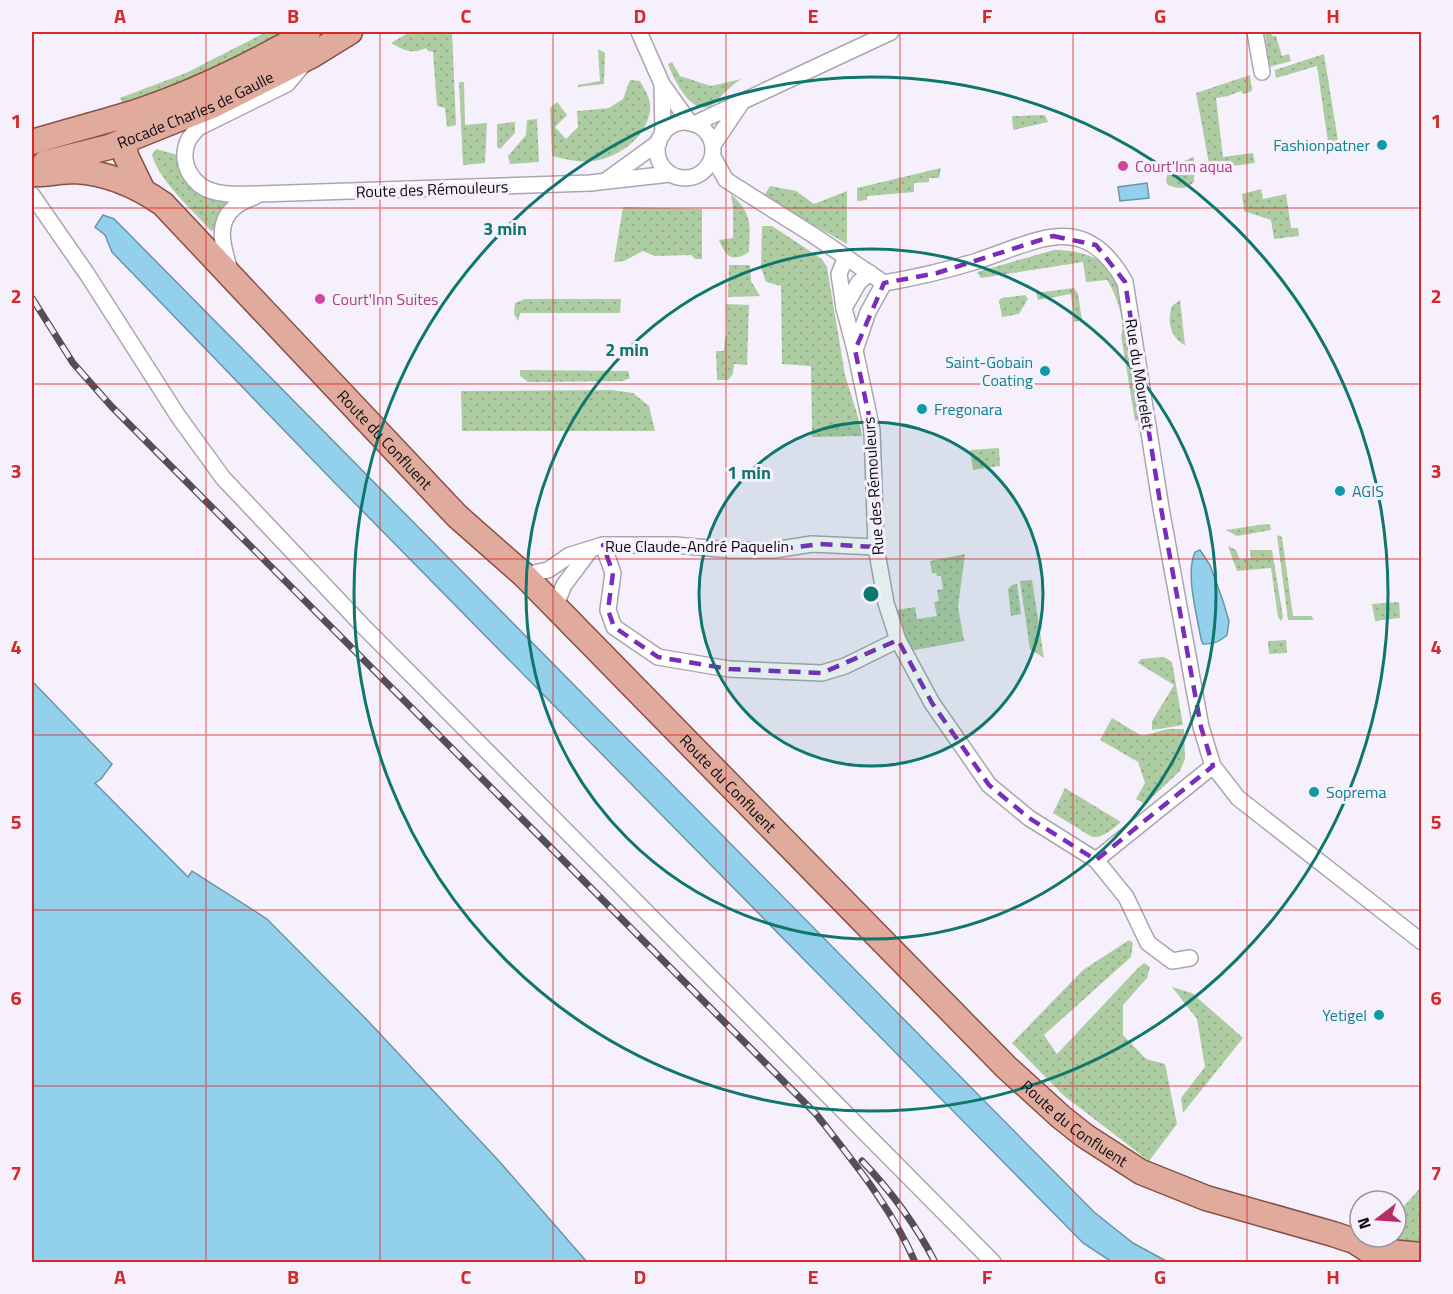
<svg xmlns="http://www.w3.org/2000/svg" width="1453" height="1294" font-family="'Titillium Web',sans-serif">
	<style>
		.grass { fill: url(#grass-dots) }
		.water { fill: #93d0eb; stroke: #6b95a9; stroke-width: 1.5 }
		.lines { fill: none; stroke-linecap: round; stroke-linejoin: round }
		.minor-casing { stroke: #aba5b0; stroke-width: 18 }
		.primary-casing { stroke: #8a4f41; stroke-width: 27 }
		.minor { stroke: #fff; stroke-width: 15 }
		.primary { stroke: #e0ab9d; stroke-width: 24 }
		.rail-casing { stroke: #534f56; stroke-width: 7 }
		.rail { stroke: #f6f0fd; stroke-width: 4.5; stroke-dasharray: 14; stroke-linecap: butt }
		.marked { fill: none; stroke: #7b2cbf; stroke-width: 4.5; stroke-dasharray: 12 8; stroke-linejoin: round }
		.grid { fill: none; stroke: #d62828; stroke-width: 1.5; stroke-opacity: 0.55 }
		.ring { fill: none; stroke: #0f766e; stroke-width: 3 }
		.culture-dot { fill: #0f9aa8; stroke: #f6f0fd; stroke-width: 2 }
		.hotel-dot { fill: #d1479c; stroke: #f6f0fd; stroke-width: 2 }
		.labels { text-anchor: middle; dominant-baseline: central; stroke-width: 6; stroke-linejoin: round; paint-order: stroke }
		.street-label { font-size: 16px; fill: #0e0c10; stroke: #f6f0fd }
		.culture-label { font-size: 16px; fill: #0d838f; stroke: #f6f0fd; text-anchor: end }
		.hotel-label { font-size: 16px; fill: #b23c85; stroke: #f6f0fd; text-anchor: start }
		.centre { fill: #0f766e; stroke: #f6f0fd; stroke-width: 3 }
		.ring-label { font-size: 18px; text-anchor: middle; font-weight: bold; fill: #0f766e; stroke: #f6f0fd; stroke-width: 6; stroke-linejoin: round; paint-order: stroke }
		.neatline { fill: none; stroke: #d62828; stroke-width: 2 }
		.grid-label { font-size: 20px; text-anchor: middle; font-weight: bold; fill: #d62828 }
	</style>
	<defs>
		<pattern id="grass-dots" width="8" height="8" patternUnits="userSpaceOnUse" patternTransform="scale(1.5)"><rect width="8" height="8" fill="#adcca2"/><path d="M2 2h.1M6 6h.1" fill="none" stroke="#94ae8a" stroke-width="1.8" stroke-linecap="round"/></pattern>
	</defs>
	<rect width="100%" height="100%" fill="#f6f0fd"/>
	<g class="grass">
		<path d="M 266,32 L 289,32 L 218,68 L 124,106 L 120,98 L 186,73 Z"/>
		<path d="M 410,32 L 452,32 L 456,125 L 447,127 L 445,108 L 437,106 L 433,52 L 428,51 L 426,48 C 412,55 404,50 391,43 Z"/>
		<path d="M 1265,32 L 1271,32 L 1272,36 L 1276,36 L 1282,56 L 1289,54 L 1291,61 L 1269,67 Z"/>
		<path d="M 598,49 L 605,53 L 604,84 L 578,87 L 578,85 L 600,81 Z"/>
		<path d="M 1324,54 L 1339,147 L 1329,149 L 1317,66 L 1276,78 L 1275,70 Z"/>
		<path d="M 672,62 L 680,76 L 711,86 L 741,79 C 734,84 728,89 722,95 C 719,98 716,103 712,105 C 692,118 673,78 668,64 Z"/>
		<path d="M 1250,75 L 1252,91 L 1243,94 L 1241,91 L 1228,96 L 1216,98 L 1223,157 L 1253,153 L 1255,163 L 1210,169 L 1196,93 Z"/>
		<path d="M 630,80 L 640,81 C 645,90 652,100 650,111 C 646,138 619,157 594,161 C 580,163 565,159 552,156 L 550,108 L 557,102 L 567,115 L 555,127 L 566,139 L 578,127 L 577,111 L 609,108 L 623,99 Z"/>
		<path d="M 459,82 L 464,82 L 465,125 L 487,123 L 485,163 L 463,165 Z"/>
		<path d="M 1045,115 L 1048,122 L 1013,130 L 1012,116 Z"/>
		<path d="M 537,119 L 539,162 L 510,164 L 508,156 L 526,135 L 527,120 Z"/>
		<path d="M 515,122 L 515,133 L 500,149 L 497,147 L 497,124 Z"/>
		<path d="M 156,149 L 178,155 C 179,174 188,193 210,198 C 217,199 226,197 234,197 L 217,229 L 211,231 C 192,209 160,182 152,155 Z"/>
		<path d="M 1194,157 L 1194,182 C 1186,190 1178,189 1168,185 L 1166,180 L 1168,172 L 1164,164 L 1176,164 Z"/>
		<path d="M 941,168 L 939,178 L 929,178 L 929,182 L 914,183 L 914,192 L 867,196 L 867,200 L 857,201 L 857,188 Z"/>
		<path d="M 770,186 L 796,191 L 814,204 L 847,191 L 847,244 L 801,218 L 765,194 Z"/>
		<path d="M 1261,189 L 1263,199 L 1286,194 L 1291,228 L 1298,228 L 1299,236 L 1274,239 L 1271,220 L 1244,211 L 1242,194 Z"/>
		<path d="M 731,194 C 753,214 750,225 749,252 C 732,263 726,257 719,240 L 733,238 L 733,208 Z"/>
		<path d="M 623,207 L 702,209 L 702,259 L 695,259 L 691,255 L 655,256 L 643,251 L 624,261 L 614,262 Z"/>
		<path d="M 762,226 L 772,226 L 822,259 L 827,267 L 845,375 L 858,417 L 862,436 L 812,437 L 811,366 L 782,364 L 781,286 L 766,282 L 761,268 Z"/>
		<path d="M 1054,250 C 1072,250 1096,254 1108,268 C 1113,273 1115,280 1119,285 L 1142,419 L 1135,421 L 1121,335 C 1126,320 1115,292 1107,280 L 1086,282 L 1083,262 L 981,278 L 977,272 Z"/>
		<path d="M 729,265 L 750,265 L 751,281 L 760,296 L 728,297 Z"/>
		<path d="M 1074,288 L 1078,294 L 1082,320 L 1074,322 L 1071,294 L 1038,300 L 1036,293 Z"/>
		<path d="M 1025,295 L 1028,299 L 1019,314 L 1002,317 L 999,301 L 1001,298 Z"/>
		<path d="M 525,299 L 621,299 L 620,313 L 520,313 L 518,321 L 514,314 L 515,303 Z"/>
		<path d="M 1180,300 L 1185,345 C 1170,338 1167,321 1172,306 Z"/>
		<path d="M 726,304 L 749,305 L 747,365 L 734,364 L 733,374 L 728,380 L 717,380 L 716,351 L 724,351 L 725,337 L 727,336 Z"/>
		<path d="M 520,370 L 628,371 L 630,378 L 623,381 L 528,382 L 520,376 Z"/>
		<path d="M 612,390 L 633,393 L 649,406 L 655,431 L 462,431 L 461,391 Z"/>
		<path d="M 999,448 L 1000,466 L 973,470 L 970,450 Z"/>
		<path d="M 1266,524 L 1270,525 L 1271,530 L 1237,536 L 1226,530 Z"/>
		<path d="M 1277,535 L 1282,537 L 1293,616 L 1311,616 L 1314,620 L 1288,620 Z"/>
		<path d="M 1228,546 L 1236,550 L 1240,560 L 1251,558 L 1250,550 L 1272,550 L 1283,617 L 1281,621 L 1278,617 L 1271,568 L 1237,571 Z"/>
		<path d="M 965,554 L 958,607 L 964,641 L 904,652 L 897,610 L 915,607 L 917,619 L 937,616 L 934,602 L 939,601 L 937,590 L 943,589 L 941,576 L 937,576 L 936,573 L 932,573 L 930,561 Z"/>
		<path d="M 1032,580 L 1044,658 L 1030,649 L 1020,581 Z"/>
		<path d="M 1017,584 L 1021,614 L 1011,616 L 1008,589 L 1012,585 Z"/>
		<path d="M 1399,602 L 1400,618 L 1375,621 L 1372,604 Z"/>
		<path d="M 1286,640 L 1287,653 L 1269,654 L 1268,641 Z"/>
		<path d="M 1164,657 L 1172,662 L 1183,725 L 1152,730 L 1152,721 L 1174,685 L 1138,663 L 1141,659 Z"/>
		<path d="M 1112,718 L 1142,736 L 1168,729 L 1184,729 L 1185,759 L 1180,771 L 1145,804 L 1136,799 L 1145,783 L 1138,762 L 1100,740 Z"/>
		<path d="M 1065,788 L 1121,822 C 1112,829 1104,838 1092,837 L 1053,813 Z"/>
		<path d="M 1129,940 L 1133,943 L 1131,957 L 1044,1035 L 1057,1054 L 1138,968 L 1144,963 L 1150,967 L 1147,978 L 1123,1005 L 1123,1035 L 1146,1059 L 1165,1064 L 1177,1124 L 1149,1161 L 1063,1095 L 1012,1043 L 1083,970 Z"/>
		<path d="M 1172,987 L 1192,993 L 1243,1038 L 1183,1113 L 1181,1098 L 1205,1067 L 1197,1019 Z"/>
		<path d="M 1421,1187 L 1421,1241 C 1410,1244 1390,1245 1380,1237 L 1396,1237 L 1396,1215 Z"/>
	</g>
	<g class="water">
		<path d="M 1147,183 L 1149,198 L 1120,201 L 1118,187 Z"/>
		<path d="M 103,215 L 114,219 L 131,236 L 1094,1212 L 1133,1243 L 1168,1262 L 1112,1262 L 1083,1243 L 334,482 L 112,252 L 105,235 L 95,227 Z"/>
		<path d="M 1200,550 L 1210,565 L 1223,601 L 1229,621 L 1227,635 C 1219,642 1214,644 1203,644 L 1201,639 C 1197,615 1185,573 1195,552 Z"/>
		<path d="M 32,681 L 112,764 L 101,779 L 95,783 L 188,877 L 192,871 L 267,919 L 368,1021 L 498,1160 L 587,1262 L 32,1262 Z"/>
	</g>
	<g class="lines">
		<defs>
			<g id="minor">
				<path d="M 639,32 L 662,84 L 690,123"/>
				<path d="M 1255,32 L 1262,72"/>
				<path d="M 303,65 L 287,84 L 198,128 C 193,134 187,139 186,147 C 181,166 194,186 212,191 C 227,196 244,194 259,194 L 590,183 L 670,174"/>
				<path d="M 662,84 L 663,134"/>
				<circle cx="685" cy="150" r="28"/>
				<path d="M 694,124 L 891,32"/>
				<path d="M 713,145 L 742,102"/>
				<path d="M 713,157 L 726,180 L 813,235 L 884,283 C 914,278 944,271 974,262 C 1036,242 1084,208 1125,282 L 1161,508 L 1201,727 L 1213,766 L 1238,798 L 1422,942"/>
				<path d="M 608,179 L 659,142"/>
				<path d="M 32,195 L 87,274 L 178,416 L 223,478 L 362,625 L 993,1262"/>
				<path d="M 230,270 C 224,250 214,223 235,207 C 240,202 250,199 256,196"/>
				<path d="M 870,273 L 859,282 L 844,308 L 855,350 L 872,430 L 876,547 L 886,603 L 898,640 L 932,703 L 989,785 L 1029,818 L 1096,860 L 1126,897 L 1148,943 L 1172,961 L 1190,958"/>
				<path d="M 844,308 L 839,274 L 846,257"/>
				<path d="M 855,350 L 868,312 L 884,283"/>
				<path d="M 603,545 L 613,573 L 608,610 L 614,627 L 658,657 L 729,669 L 822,673 L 845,666 L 898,640"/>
				<path d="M 524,575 L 548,570 L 570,555 L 603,545 L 675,545 L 731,550 L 774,550 L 812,544 L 876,547"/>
				<path d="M 555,607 L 564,585 L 591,549"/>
				<path d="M 1096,860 L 1213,766"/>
			</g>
			<g id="primary">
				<path d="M 132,129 L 124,141 L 126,156 L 142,189"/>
				<path d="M 32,142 C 65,132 100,123 133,113 C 194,93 253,64 308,32"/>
				<path id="s1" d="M 45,163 L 109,147 L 214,105 L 311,56 L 350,32"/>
				<path id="s2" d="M 32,174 C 46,175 60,171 75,171 C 108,173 136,185 163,204 L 457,516 L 524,575 L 1006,1067 L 1061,1117 L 1085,1136 L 1141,1172 L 1206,1198 L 1333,1234 L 1354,1241 L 1368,1250 L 1422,1255"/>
			</g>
		</defs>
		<use href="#minor" class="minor-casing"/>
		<use href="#primary" class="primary-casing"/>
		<use href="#minor" class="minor"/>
		<use href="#primary" class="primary"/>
		<defs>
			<g id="rail">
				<path d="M 32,298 L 73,363 L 112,407 L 816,1114 C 852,1160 892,1208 915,1262"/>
				<path d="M 862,1161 C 891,1191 916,1225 935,1262"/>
			</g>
		</defs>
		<use href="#rail" class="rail-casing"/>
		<use href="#rail" class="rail"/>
	</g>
	<path class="marked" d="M 1053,236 L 1096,245 L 1125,282 L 1161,508 L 1201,727 L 1213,766 L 1096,860 L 1029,818 L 989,785 L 932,703 L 898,640 L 822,673 L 729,669 L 658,657 L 614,627 L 608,610 L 613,573 L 603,545 L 774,550 L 820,544 L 876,547 L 872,430 L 855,350 L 884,283 L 937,273 Z"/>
	<path class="grid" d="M 206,32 L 206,1262M 380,32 L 380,1262M 553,32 L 553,1262M 726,32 L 726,1262M 900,32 L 900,1262M 1073,32 L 1073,1262M 1247,32 L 1247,1262M 32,208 L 1422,208M 32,384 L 1422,384M 32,559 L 1422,559M 32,735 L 1422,735M 32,910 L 1422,910M 32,1086 L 1422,1086"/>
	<circle cx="871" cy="594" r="172" fill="#0f766e" fill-opacity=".12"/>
	<g class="ring">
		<circle cx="871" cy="594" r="172"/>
		<circle cx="871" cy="594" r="345"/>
		<circle cx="871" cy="594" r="517"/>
	</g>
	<g class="culture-dot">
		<circle cx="1382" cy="145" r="6"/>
		<circle cx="1045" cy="371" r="6"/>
		<circle cx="922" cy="409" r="6"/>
		<circle cx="1340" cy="491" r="6"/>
		<circle cx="1314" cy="792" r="6"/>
		<circle cx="1379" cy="1015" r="6"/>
	</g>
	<g class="hotel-dot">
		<circle cx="1123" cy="166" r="6"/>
		<circle cx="320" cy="299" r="6"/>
	</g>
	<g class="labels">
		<g class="street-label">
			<text stroke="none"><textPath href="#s1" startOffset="160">Rocade Charles de Gaulle</textPath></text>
			<text transform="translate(432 189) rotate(-2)">Route des Rémouleurs</text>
			<text transform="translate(1140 374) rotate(81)">Rue du Mourelet</text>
			<text stroke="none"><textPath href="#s2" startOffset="462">Route du Confluent</textPath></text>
			<text transform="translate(873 486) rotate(-94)">Rue des Rémouleurs</text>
			<text x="697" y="546">Rue Claude-André Paquelin</text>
			<text stroke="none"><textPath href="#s2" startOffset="948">Route du Confluent</textPath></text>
			<text stroke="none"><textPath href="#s2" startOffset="1434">Route du Confluent</textPath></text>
		</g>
		<g class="culture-label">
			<text x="1370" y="145">Fashionpatner</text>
			<text x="1033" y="362">Saint-Gobain<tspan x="1033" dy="18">Coating</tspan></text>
			<text x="934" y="409" text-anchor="start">Fregonara</text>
			<text x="1352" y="491" text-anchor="start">AGIS</text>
			<text x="1326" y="792" text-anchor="start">Soprema</text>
			<text x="1367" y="1015">Yetigel</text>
		</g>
		<g class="hotel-label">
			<text x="1135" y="166">Court'Inn aqua</text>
			<text x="332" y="299">Court'Inn Suites</text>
		</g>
	</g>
	<circle cx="871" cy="594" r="9" class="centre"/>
	<g class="ring-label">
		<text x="505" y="235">3 min</text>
		<text x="627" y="356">2 min</text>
		<text x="749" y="479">1 min</text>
	</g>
	<rect width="1453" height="1294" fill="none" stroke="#f6f0fd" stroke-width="66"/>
	<g transform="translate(1378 1219) rotate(253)"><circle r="28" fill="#f6f0fd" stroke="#99959e" stroke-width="1.5"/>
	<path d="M0-4.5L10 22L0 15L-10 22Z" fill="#b72d6a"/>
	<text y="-9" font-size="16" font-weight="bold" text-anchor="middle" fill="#0e0c10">N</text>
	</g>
	<rect x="33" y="33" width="1387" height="1228" class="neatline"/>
	<g class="grid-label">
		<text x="120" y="23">A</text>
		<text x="293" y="23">B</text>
		<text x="466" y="23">C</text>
		<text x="640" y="23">D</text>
		<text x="813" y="23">E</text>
		<text x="987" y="23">F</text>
		<text x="1160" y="23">G</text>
		<text x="1333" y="23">H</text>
		<text x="16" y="128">1</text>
		<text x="1436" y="128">1</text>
		<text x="16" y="303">2</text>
		<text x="1436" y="303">2</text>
		<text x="16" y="478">3</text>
		<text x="1436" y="478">3</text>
		<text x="16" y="654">4</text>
		<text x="1436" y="654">4</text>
		<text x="16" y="829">5</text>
		<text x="1436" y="829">5</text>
		<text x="16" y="1005">6</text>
		<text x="1436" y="1005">6</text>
		<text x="16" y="1180">7</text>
		<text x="1436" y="1180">7</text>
		<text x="120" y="1284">A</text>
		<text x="293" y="1284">B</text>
		<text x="466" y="1284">C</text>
		<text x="640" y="1284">D</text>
		<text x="813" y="1284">E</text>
		<text x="987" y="1284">F</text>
		<text x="1160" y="1284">G</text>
		<text x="1333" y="1284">H</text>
	</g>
</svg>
